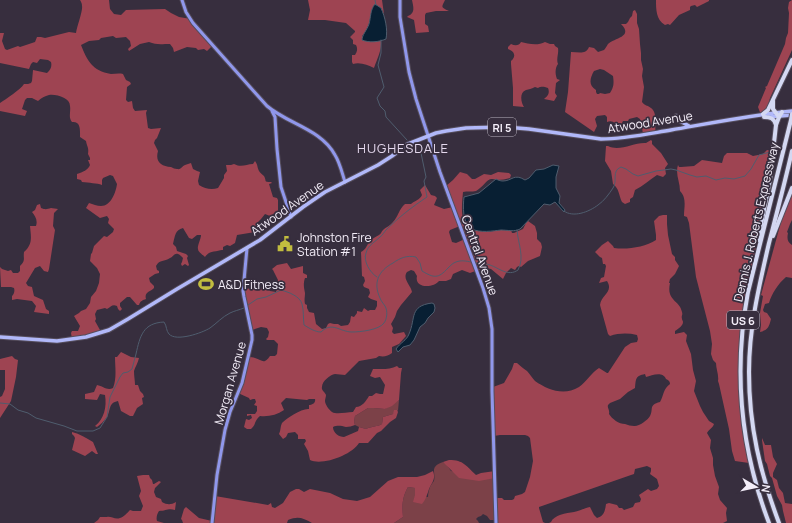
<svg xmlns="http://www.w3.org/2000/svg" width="792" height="523" font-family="Manrope,sans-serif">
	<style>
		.green { fill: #7c4148 }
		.forest { fill: #9e4452; fill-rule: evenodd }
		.water { fill: #081f33; stroke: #4f5d6e }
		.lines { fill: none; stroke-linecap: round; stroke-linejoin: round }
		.stream { stroke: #4f5d6e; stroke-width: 1 }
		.secondary-casing { stroke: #554d5c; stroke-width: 5 }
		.primary-casing { stroke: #554d5c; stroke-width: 5.5 }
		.highway-casing { stroke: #554d5c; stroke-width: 6 }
		.secondary { stroke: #9097eb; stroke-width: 3 }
		.primary { stroke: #b1b8f9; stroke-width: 3.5 }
		.highway { stroke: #d4d8f2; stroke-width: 4 }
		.highway-bridge-casing { stroke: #554d5c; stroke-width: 6; stroke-linecap: butt }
		.highway-bridge { stroke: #d4d8f2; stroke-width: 4 }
		.labels { text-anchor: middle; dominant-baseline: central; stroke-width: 3.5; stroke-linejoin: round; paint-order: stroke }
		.shield { fill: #372e3e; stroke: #bbb4c1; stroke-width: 1 }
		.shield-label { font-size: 11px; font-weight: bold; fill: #f4eef9 }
		.street-label { font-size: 12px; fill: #f4eef9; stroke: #372e3e }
		.poi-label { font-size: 12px; fill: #f4eef9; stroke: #372e3e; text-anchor: start }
		.neighbourhood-label { font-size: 13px; letter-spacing: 1px; fill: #e4d8ed; stroke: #372e3e }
	</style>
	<rect width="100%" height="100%" fill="#372e3e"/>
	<g class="green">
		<path d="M 399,400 L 398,411 L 397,410 L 393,414 L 383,417 L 382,424 C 377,427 372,426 366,429 L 359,427 L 355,425 L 354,422 L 355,416 L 368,408 L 374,408 L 385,409 Z"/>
		<path d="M 443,462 L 446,464 L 451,471 L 495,478 L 496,520 L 490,520 L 487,516 L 483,514 L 481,516 L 478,517 L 476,519 L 478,521 L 479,523 L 394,523 L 403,517 C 402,505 402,498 408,487 L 415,488 L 415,495 L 428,497 C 428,493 429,490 430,487 C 431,485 433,482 434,481 C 436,472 429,467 443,462 Z"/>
	</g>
	<g class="forest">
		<path d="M 80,0 L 109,0 L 110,9 L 114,14 L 121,15 L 126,10 L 165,9 L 171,13 L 179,17 L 191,19 L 213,45 L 207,51 L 204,49 L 198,50 L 196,48 L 187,47 L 174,52 L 173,48 L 170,44 C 161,44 156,45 149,42 L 140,44 L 129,51 L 128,49 L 131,46 L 130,41 L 126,37 L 116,38 L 113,36 L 101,38 L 99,40 L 89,41 L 81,45 C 87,60 92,71 111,74 C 115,74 119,73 123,74 L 126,80 L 130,82 L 131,84 L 127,87 L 126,100 L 128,102 L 132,101 L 133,108 L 135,111 L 147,110 L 146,113 L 148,128 L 151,129 L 161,128 L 157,138 L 155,140 L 154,143 L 158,151 C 155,162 161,166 171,167 C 173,168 175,169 177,169 C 181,170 182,166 185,165 C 187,164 189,164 191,163 L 193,169 L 197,171 L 200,172 L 198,181 L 199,185 C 205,189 212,190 218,188 L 224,178 L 224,175 L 227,171 L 226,165 L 231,165 L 234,164 C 242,168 246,164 253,164 L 255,161 C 258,165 257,167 259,171 C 260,173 262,174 264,176 C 267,181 263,182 271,182 L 272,183 L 269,184 L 273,197 L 277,198 L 278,200 L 278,211 L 270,216 L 265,214 L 261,219 L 257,223 L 259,227 L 255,232 L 237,235 L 235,243 L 230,246 L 227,245 L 223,247 L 223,250 C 221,250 211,252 209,253 C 207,254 206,256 205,257 C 203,255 198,252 198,249 C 197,246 201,239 201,235 L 197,235 L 192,239 L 189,238 L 183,228 C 175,230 175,236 173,244 L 176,247 L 177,251 L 186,254 L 188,256 L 187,258 L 189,265 L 188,266 L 185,264 L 182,266 L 181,264 L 182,262 L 183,258 C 181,256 179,254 178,254 C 174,253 173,257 170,258 C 164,262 160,259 156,266 L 157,270 L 159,271 L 159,273 L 155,274 L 149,278 L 150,282 L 154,286 L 154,288 C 150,292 144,292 146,299 C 143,300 140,301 139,305 L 137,305 L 130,297 L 127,297 L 120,303 L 120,306 L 122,309 L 120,311 L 118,309 L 117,306 C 112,304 111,307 107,309 L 105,308 L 97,310 L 95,314 L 96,319 L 95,321 L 100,330 L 99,333 L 72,339 L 71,333 L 72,331 L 78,331 L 80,326 L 74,316 L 79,313 L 81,311 L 86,309 L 90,303 L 91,297 L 96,291 L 99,283 L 100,274 L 97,268 L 90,261 L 91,254 L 92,253 L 94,246 L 104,236 L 107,237 L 113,232 L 114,229 L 108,223 L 109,219 L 107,216 L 100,218 L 86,208 L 89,203 C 93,204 97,206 101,206 C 111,206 116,192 117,184 L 113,176 L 110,175 L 103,178 L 102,180 L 102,185 C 97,183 89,183 82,182 L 81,180 L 77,179 L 77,174 C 83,172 88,170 90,165 L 88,160 L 90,160 L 90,158 L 88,154 C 89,147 87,147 86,141 L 80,137 C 80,130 81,121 72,122 C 68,117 71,112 70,106 C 70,98 57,94 49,95 C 45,96 41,98 38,101 L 32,98 L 27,98 L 25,100 L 22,109 L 27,111 L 25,116 L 0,111 L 0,103 C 6,99 20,90 24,84 L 28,84 L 31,83 L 32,81 L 33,70 L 47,73 C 51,70 52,66 51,62 L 48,60 L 40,59 L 37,63 L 33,62 L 31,64 L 29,69 L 0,63 L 0,33 L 4,33 L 2,41 L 5,49 L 7,50 L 18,46 L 20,47 L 35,42 L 37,37 L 41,37 L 45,38 L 69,32 L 76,33 C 77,26 83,11 82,6 C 82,3 81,2 80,0 Z"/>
		<path d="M 308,0 L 382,0 L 384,14 L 381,8 L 372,9 C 370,19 369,29 362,36 L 372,42 L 381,40 C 382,50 377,59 374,68 C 368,65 360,62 353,64 L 352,62 L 352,55 L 355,55 C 357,52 358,49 356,45 L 353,44 L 353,40 L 350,37 L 355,32 L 355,31 L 346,23 L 325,20 L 308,20 L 310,10 Z"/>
		<path d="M 412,0 L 445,0 C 442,7 440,7 449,11 L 436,11 L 426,13 L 425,15 L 425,24 L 428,26 L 429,32 L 416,33 L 414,20 L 407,17 L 408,16 C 416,13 413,6 412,0 Z"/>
		<path d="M 656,0 L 709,0 L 709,1 L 697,7 L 695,5 L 691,6 L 690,7 L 690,10 L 679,15 L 670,25 L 668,24 L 665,25 C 656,20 656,9 656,0 Z"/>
		<path d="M 792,0 L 792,50 L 770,98 L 767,109 L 761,115 L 758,107 L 766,88 L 765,87 L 767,86 L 785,44 L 786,38 L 788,33 L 789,13 L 788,8 L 789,2 Z"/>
		<path d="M 635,10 L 637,14 L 637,23 L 639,29 L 640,44 L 641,53 L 641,60 L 643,69 L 642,76 L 644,87 L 642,102 C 645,106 647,105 651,108 C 658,113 654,125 656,133 L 643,135 L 642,127 L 640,119 L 637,117 L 629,119 L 628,121 L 623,121 L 621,125 C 615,125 613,119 607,122 L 607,117 L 605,115 L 597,116 L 595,119 L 597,126 L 594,132 L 565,112 L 568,92 L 571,52 C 578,52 586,55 589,47 L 594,48 L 598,52 L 604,50 C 605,49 608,44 608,44 C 614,38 634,37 621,24 L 626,24 L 628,22 L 630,18 L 632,16 L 633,11 ZM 600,69 L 604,70 L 613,76 C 614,83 614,87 610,93 L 605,94 L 600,93 L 599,94 L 597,94 L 596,92 L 596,90 C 588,85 590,78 594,71 Z"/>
		<path d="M 521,42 C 528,44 538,46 545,42 L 550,44 L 554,44 L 555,46 L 558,48 C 559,53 556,59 558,64 C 555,68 555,74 557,79 L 560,80 L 556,83 L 555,93 L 557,96 L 554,101 L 544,99 C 548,96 550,93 548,88 C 544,87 542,86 538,88 L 535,87 C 531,89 529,89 526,90 C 519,92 521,103 524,107 L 513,106 L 513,88 L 511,64 L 511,61 C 517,56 514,51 508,49 L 508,47 L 511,44 C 515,46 519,46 521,42 Z"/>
		<path d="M 651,140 L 652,141 L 652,144 L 661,153 L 668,164 L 665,168 L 666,174 L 663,177 L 657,175 C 649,180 643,186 635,190 L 633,197 L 630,199 L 630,202 L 625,204 L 622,202 C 619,196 619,188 613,184 L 611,171 L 605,161 L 606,146 L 608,146 C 620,152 634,142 646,143 Z"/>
		<path d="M 767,150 L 773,151 L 759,231 L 746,297 L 741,337 L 742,418 L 749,463 L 735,461 L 732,451 L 729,429 L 719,384 L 718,381 C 719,375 716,369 716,363 L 713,360 L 711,354 L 712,344 L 710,331 L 696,277 L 689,223 L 687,217 L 684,216 C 684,207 687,198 680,191 C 680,182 675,174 678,165 L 679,167 L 681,167 L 694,166 L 702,160 L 722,163 L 724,156 L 727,153 L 747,153 L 753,156 L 763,154 Z"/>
		<path d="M 460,172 L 467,174 L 472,179 L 475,179 L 484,174 L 491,175 L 498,172 L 509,173 L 511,175 L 510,178 C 506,179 502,180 497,180 C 495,179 493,179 491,179 C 487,179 482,188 476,191 C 472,192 467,191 463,192 C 462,205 459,222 471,230 L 488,232 L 506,229 L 511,230 L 512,233 L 514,233 L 523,229 L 526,223 L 528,221 L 535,226 L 537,233 L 537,239 L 541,243 L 542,247 L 540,256 L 528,261 L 521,267 L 519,266 L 517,267 L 515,270 L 511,268 L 506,273 L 503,279 L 491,269 L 486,268 L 478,270 L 470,273 L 462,270 L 453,274 L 451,279 L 446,281 L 439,281 C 434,288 414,289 417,276 L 414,271 L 411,270 L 407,272 C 402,279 411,285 412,292 L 401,305 L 397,311 L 395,317 L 391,324 L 393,328 L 392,332 L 394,334 L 404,332 L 406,336 L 399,344 L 392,347 L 392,353 C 388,356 384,357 379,356 L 376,358 L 359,361 L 345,375 C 342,375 338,374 335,374 C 330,375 322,381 322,387 C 321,390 325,392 326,395 C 326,397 325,399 325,401 C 325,404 329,410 332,412 C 337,415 346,412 353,412 L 356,407 C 362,407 366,401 369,396 L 372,396 L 376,393 L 380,394 L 383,394 L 385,385 L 380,377 L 375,378 L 370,376 L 373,369 C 381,369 390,370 397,366 L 399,368 L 402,368 L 401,373 L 399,400 L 392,406 L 385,409 L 374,408 L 368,408 L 355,416 L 354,422 L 355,425 C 352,426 349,427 346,427 C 341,426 338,425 333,427 C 333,433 339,437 344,437 L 358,431 L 359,427 L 366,429 C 372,426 377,427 382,424 L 383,417 L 393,414 L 394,410 L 397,410 L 398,412 L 396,418 L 390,422 L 381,431 L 377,433 L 368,443 L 359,443 C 352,455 322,466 310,460 L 308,451 L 304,444 L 306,441 L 305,439 L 298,439 L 298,435 L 295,432 L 288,433 L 286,437 L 283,439 L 279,434 C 281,430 280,427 282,423 C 287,418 302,408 309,409 L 309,405 C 312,405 316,403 315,399 L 309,399 L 307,400 L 286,398 L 281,403 L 284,410 C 277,415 268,417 260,416 C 254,421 256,425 251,429 L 247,429 L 244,427 L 246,419 L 249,420 L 252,418 L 251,415 L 247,416 L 247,414 L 255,414 L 257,411 L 257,406 L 254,405 L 256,402 L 255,399 L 253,399 L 250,400 L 249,398 L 238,393 L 248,357 C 251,357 253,357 255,358 C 262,360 264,365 270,356 L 275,356 L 277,354 L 278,344 L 274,340 L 267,340 L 266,339 L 268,337 L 269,332 L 267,328 L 261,327 L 252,330 L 244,297 L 244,289 L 256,288 L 261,287 L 262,290 L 269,290 L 270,291 L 276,292 L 278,280 L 273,270 L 272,269 L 277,265 L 287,263 L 291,269 L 303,266 L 303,273 L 307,275 L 307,278 L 305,278 C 303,284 304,288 305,293 C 305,297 304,300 305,304 L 307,305 L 307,308 L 309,312 L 314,313 L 316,324 L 322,329 L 326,328 L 328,324 L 330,323 L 334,324 L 338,324 L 341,326 L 348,325 L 350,322 L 351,316 L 354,317 L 357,313 L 357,311 L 362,312 L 364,308 L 368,311 L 370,310 L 375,310 L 377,306 L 377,301 L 371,299 L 368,297 L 370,293 L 369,289 L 364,287 L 363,285 L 365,281 L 364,277 L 362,276 L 361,252 C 366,250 367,244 371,240 C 373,238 376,237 379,235 C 381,234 381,232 383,230 C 386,227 390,226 393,222 C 398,217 399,209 405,204 L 411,204 C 414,201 420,200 422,195 L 420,190 L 425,185 L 431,195 L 435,196 L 437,198 L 434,205 L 444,209 L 453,207 L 446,186 L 453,180 ZM 460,226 L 465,239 L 456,243 L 452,242 L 449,232 L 450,230 Z"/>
		<path d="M 792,191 L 792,220 L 790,224 L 787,232 L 788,233 C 787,238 787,242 792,245 L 792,278 L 786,277 C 778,284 772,293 769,303 L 765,304 L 763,310 L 764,312 L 767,313 L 771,319 C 769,327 768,330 760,332 L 761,325 L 760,313 L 763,296 L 761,295 L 784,211 Z"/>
		<path d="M 40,204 L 41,208 C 46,210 47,209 51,208 C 53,208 56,209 58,209 L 54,213 L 53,226 L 55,230 L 49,269 L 48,272 L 44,271 L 40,266 L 35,268 L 26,283 L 28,286 L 32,287 L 34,296 L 43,300 L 46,309 L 49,311 L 49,314 L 34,312 L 36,306 L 32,301 L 17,299 L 12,300 L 12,296 C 14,294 15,291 14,288 L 11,287 L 1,287 L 0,267 L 2,269 L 8,271 L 11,270 L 13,273 L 18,273 L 20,271 L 20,266 C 26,260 23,259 24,252 C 33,244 31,237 30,226 L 36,226 C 38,220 35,216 32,212 L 35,210 L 37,205 Z"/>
		<path d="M 663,215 L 667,215 L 667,224 L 668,235 L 672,254 L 675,257 L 675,260 L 679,266 L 675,274 L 670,279 L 669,283 L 670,283 C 666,301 680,300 682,312 C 683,316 681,315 682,319 C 682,320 683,321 683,322 C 683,326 678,329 675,331 L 675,334 L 684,332 L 687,335 L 686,341 L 691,354 L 693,370 L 696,381 L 694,391 L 700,406 L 703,412 L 709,421 L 714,424 C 713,428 709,429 707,433 L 711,440 L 710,448 L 713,458 L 713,465 L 715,476 L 719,487 L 718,494 L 720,500 L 727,508 L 726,513 L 727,521 L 723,523 L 549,523 L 551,522 C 554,515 566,513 574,512 C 579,511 585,508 590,507 L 594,515 L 597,518 C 604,516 605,511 606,504 L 609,503 L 617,505 L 619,508 L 622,508 L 624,510 L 633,507 L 635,503 L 640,502 L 641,499 L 639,495 L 648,489 L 651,491 L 657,489 L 659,486 L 657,479 L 650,474 L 651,471 L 651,468 L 647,466 L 635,469 L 634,474 L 631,475 L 539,507 L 539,508 L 543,522 L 545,523 L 496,523 L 496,498 L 502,498 L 504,500 L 512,500 L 514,499 L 515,496 L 522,494 L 525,492 L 530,477 L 533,461 L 530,438 L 528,436 L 525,435 L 500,435 L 494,436 L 493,387 L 504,383 L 512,369 L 514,363 L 517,363 C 520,366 523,368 527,371 C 530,374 532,378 535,381 C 548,390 564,396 579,387 C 587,381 591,373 599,368 L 607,373 L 608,373 L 625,347 L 631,343 L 637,342 L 638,339 L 637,335 C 628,333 619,333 610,336 L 608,334 L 600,305 C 601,295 614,292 607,281 L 599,283 L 601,278 L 604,277 L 606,266 L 605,264 L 603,264 L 602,258 L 600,257 L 595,252 L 602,245 L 608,241 L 613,246 L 614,248 C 627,250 645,247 656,240 L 656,235 L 654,221 L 659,216 ZM 645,374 L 646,377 C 652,375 663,371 666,379 C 668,380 670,381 670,384 C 663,389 664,395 660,402 C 648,405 654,409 650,416 C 648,420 638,427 634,426 C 631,426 628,425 625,424 C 619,424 612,419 609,414 C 610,410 607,408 608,405 L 610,403 L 620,399 L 628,392 L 635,388 C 636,379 635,376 645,374 Z"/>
		<path d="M 121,352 L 131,357 L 139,358 C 138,363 135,367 134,371 C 134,376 135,381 135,385 L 138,385 L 140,391 L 143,394 L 144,397 L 142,398 L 143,404 L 137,408 L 133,416 L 130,416 L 121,411 L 118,401 C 108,403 111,410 107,417 C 104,421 101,424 97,427 L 95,426 C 104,419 107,407 105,395 L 100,394 L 97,400 L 85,399 L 85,394 L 94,392 L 97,385 C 103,386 107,391 113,388 C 117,378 115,367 115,357 L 117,357 Z"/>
		<path d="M 12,356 L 15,359 L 18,360 L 16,377 L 11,401 L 0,418 L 0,397 L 2,396 L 5,389 L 5,370 L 0,370 L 0,359 Z"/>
		<path d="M 72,432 C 80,434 86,438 93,442 L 98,454 L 96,454 L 92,451 L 85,456 L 72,450 L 75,438 L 74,436 L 72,434 Z"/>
		<path d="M 762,438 L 765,445 L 771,445 L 773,457 L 777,464 L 773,473 L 773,477 L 777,480 L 779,488 L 783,493 L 785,503 L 792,504 L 792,523 L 786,523 L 783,511 L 782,505 L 777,496 L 772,478 L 770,476 L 767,464 L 765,461 L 762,440 Z"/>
		<path d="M 449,460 C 464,460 466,466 476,475 L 481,473 L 495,471 L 495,478 L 479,481 L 459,478 L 443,462 Z"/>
		<path d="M 433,471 C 436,479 432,482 429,489 C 427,495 426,499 422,504 L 413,502 L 415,495 L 415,488 L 408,487 C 402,498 402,505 403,517 L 394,523 L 312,523 C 303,518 298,516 288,520 L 287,523 L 183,523 L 182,520 L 181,519 L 184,509 L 186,507 L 199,518 L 212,521 L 215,496 L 268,505 L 271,503 L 272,507 L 275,508 L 283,503 L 290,492 L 296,489 L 299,489 L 304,492 L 310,489 L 330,493 L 343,499 L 357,501 L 370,497 L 388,481 L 398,477 L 417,477 L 425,475 Z"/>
		<path d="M 143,475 L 149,475 L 150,478 L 152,480 L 153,484 L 154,484 L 159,481 L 161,482 L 155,488 L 154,492 L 156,497 L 161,499 L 162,502 C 167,505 171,505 176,502 L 175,510 C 168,508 166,511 159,511 C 157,514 156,518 157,521 L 164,523 L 94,523 L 98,520 L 100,517 C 102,517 104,517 107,517 C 111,516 115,520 120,518 C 124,517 127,513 130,510 L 133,511 L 141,511 L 143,506 L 139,496 L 141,491 L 137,476 Z"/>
	</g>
	<g class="water">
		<path d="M 375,4 L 381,8 C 385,17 388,29 386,39 C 379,42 369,43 362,40 C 362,35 367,30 369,24 C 371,17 370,10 375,4 Z"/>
		<path d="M 553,165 L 559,166 L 556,177 L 556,188 L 560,196 L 559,203 L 565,210 L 564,212 L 555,202 L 550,205 L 544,204 L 520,229 C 515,232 507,230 501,230 C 493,231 480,233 472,229 C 462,223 463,206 464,197 L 479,193 L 496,179 C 498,180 500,181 503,181 C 512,181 514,173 525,180 L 529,178 L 536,170 L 544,169 Z"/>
		<path d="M 432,303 L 434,304 L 435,308 L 434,312 L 428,318 L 425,323 L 420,327 L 414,340 L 410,345 L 403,347 L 398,352 L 396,349 C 400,343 407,340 409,334 C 416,318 409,306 432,303 Z"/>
	</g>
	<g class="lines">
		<g class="stream">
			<path d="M 375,0 L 376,5"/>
			<path d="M 381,40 L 381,53 L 378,65 L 384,87 L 377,98 L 380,106 L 385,111 L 386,117 L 407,140"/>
			<path d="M 564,211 C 573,218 589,212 598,205 C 604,201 609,194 613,188 C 618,181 611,171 621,167 L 626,169 L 633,174 L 638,176 L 656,171 L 671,169 L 676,170 L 690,175 L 697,177 L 706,176 L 716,180 L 725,178 L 734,179 L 745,176 L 751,169 L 759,155 L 770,152"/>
			<path d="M 476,263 C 481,263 485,263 490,265 C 499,268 508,277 518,270 C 525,257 518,244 517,230"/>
			<path d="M 377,277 C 370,273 363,261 366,253 C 368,245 375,242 380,237 C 383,235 384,232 386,230 C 399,217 412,207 427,197 L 424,181 L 426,177 L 421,153 L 413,146"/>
			<path d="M 248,305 L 257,299 L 266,297 L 281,290 C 288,292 300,296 302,304 C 304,311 303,318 304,325 C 309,328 315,332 321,332 C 332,321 340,332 352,332 C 360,332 379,330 384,323 C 387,319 388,311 385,306 C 383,303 381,301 380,298 C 373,283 378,271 393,263 C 400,258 407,255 416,257 L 420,263 L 422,271 C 434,278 438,279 448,268 C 451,265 453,263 456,262 C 461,260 466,261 471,262"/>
			<path d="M 0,403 L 10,404 L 18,410 L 28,413 L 36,418 L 64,426 L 77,431 L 93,431 L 100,428 L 107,417 L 110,397 L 120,377 L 123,373 L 128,372 L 132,369 C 133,364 135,359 136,354 C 140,336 143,323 164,322 C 167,326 166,331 169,334 C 176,342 202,333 210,328 C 217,323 222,317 230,313 C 234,311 239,310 244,308"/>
		</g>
		<defs>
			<g id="secondary">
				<path d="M 182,0 L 186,12 L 193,23 L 267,106 C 288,124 321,129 335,155 C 340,163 342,173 345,182"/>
				<path d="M 400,0 L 400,17 L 409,72 L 416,99 L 440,172 L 483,288 L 489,308 L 492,329 L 492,391 L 496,523"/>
				<path d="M 272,111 L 275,117 L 277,149 L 281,187 L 291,217"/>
				<path d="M 212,523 L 217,475 L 225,430 L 230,412 L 242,383 L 252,340 L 252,335 L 244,297 L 243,291 L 247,248"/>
			</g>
			<g id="primary">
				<path d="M 676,116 L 680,121 L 689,126"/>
				<path d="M 769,117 L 792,115"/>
				<path d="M 0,337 L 57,341 L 86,337 L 109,330 L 128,319 L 177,289 L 260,240 L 303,207 L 325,192 L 378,165 L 392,156 L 408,144 L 436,133 L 446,131 L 466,128 L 505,127 L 529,129 L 601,139 C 624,139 647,134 671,130 C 711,123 751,115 792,111"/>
			</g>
			<g id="highway">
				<path d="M 773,101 L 773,109 L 779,117"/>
				<path d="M 763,114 L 768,110 L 792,60"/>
				<path d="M 764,117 C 770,117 774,118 776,125"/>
				<path d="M 773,236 L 792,188"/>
				<path d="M 758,240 L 770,179 L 776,125 L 779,117 L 782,112"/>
				<path d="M 769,523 C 740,447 733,372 748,292 L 791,120"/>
				<path d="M 779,523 C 760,472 749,427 749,372 C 749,328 759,286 769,243 C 777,212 785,182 792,151"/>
			</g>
		</defs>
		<use href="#secondary" class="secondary-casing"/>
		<use href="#primary" class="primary-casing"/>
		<use href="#highway" class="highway-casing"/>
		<use href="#secondary" class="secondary"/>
		<use href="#primary" class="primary"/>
		<use href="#highway" class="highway"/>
		<defs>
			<path id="highway-bridge" d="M 791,120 L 792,114"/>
		</defs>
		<use href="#highway-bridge" class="highway-bridge-casing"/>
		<use href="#highway-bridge" class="highway-bridge"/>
	</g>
	<defs>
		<symbol id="civic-bare" viewBox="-9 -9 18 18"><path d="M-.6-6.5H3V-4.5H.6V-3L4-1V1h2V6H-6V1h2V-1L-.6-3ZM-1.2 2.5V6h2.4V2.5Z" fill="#c2bd3f" stroke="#372e3e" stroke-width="2.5" paint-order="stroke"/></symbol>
		<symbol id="stadium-bare" viewBox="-9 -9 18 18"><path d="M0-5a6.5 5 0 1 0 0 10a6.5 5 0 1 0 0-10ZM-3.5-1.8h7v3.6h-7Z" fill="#c2bd3f" stroke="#372e3e" stroke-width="2.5" paint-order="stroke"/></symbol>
	</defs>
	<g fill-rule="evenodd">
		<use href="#civic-bare" x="274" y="233" width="22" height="22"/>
		<use href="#stadium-bare" x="195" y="273" width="22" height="22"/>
	</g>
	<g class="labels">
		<g class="shield">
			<rect x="488" y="118" width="28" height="18" rx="3"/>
			<rect x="727" y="311" width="32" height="18" rx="3"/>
		</g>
		<g class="shield-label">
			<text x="502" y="127">RI 5</text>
			<text x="743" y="320">US 6</text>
		</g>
		<g class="street-label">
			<text transform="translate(650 122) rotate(-9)">Atwood Avenue</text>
			<text transform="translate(287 208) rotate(-35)">Atwood Avenue</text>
			<text transform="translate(756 222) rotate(-77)">Dennis J. Roberts Expressway</text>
			<text transform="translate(480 255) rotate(70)">Central Avenue</text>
			<text transform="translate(230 383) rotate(-74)">Morgan Avenue</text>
		</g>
		<g class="poi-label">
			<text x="297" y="237">Johnston Fire<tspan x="297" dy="14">Station #1</tspan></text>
			<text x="218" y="284">A&amp;D Fitness</text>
		</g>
		<g class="neighbourhood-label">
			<text x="403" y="148">HUGHESDALE</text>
		</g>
	</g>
	<g transform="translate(756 487) rotate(99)" stroke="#372e3e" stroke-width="3" paint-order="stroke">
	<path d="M0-3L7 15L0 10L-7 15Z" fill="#f4eef9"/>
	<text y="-6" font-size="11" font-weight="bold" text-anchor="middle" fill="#f4eef9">N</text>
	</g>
</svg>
